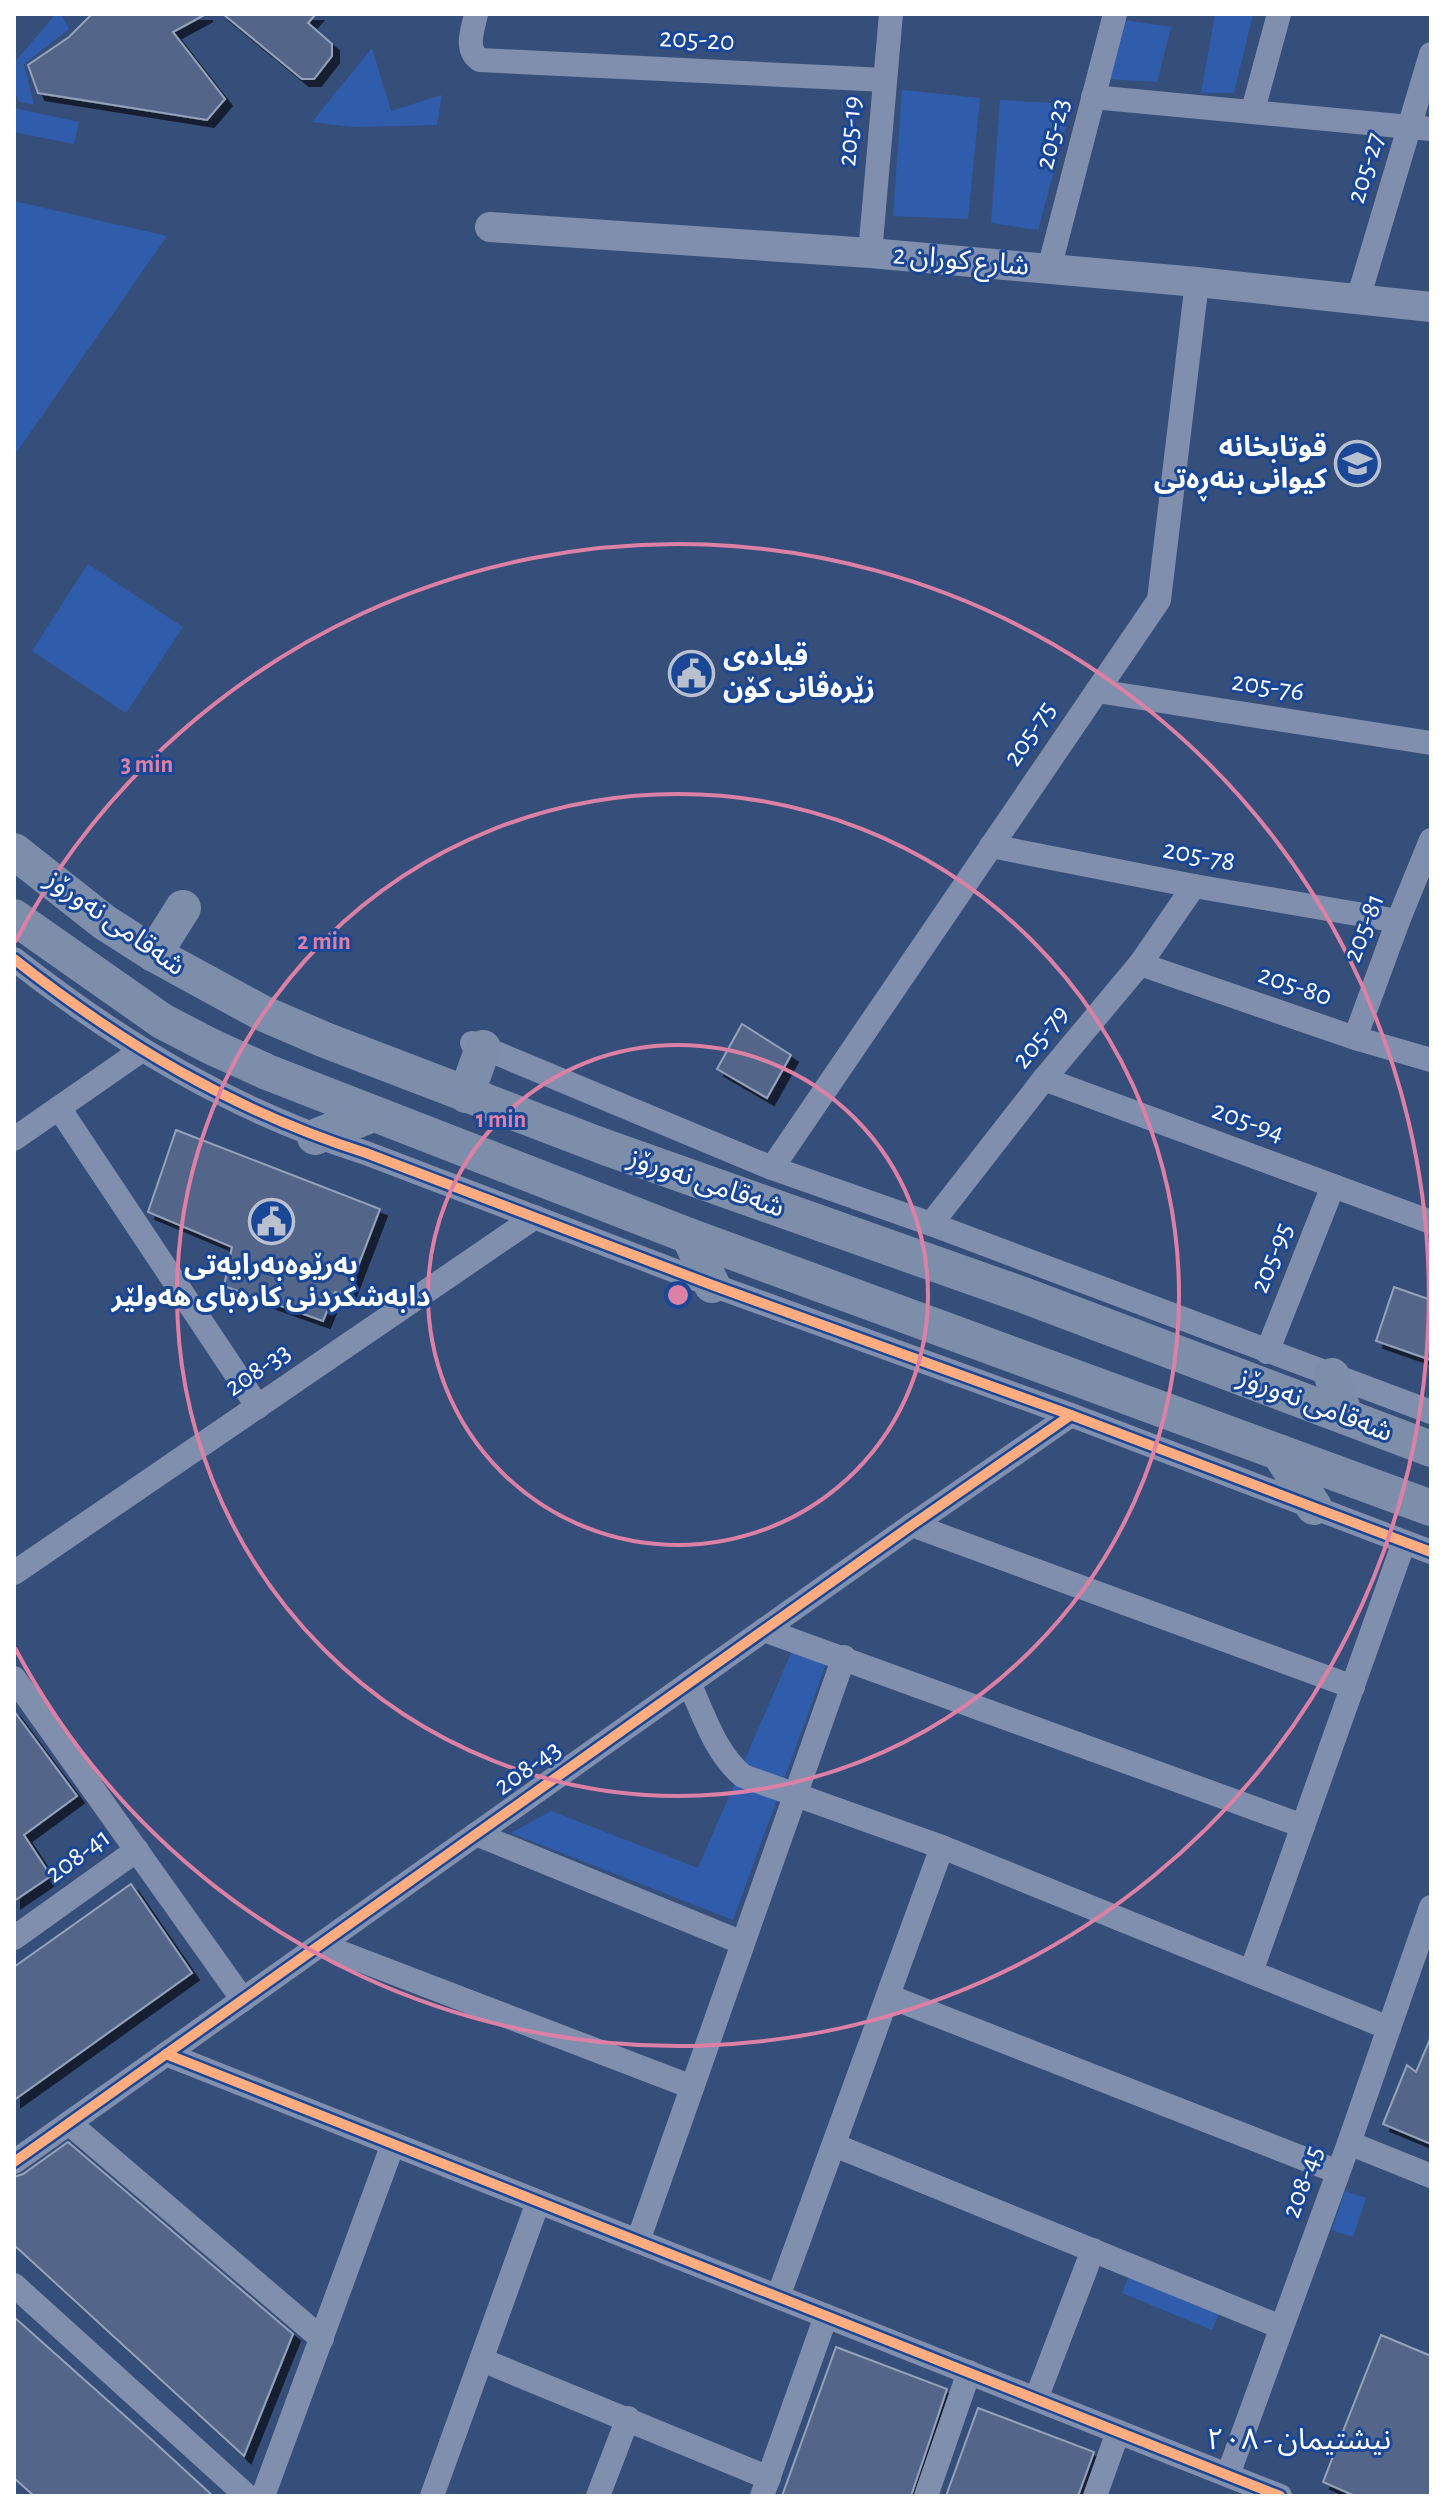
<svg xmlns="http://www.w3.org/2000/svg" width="1445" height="2510" font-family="'Alegreya Sans','Noto Sans Arabic',sans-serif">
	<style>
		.green { fill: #2f5dac }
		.building { fill: #536689; stroke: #94a2ba; stroke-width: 2; filter: url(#shadow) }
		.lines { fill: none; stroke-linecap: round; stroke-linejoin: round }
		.minor { stroke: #808fad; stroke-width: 24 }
		.tertiary { stroke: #808fad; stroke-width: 30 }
		.primary { stroke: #7d8eab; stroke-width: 36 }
		.cycleway-casing { stroke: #1a4696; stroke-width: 15 }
		.cycleway { stroke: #ffac80; stroke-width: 10 }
		.ring { fill: none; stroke: #dd80a5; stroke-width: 4 }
		.labels { text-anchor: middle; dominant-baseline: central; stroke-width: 6; stroke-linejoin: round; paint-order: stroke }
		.street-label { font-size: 28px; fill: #fff; stroke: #1a4696 }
		.poi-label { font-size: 28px; font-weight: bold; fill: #fff; stroke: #1a4696; text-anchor: end }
		.neighbourhood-label { font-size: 30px; fill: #fff; stroke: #1a4696 }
		.centre { fill: #dd80a5; stroke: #1a4696; stroke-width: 4 }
		.ring-label { font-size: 24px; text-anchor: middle; font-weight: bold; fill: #dd80a5; stroke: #1a4696; stroke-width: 6; stroke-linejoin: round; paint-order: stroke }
	</style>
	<defs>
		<filter id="shadow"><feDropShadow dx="7" dy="7" stdDeviation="0" flood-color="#0009"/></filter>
	</defs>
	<rect width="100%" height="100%" fill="#364e7a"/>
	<g class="green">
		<path d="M 1215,14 L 1253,14 L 1234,93 L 1201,93 Z"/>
		<path d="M 62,15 L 69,29 L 24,64 L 34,105 L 18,101 L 14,88 L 14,63 L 54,16 Z"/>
		<path d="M 1123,20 L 1171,27 L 1157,82 L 1108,79 Z"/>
		<path d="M 372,48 L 391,111 L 442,95 L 437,125 L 353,127 L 312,122 Z"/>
		<path d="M 902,90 L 980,98 L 968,219 L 893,216 Z"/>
		<path d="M 1000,100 L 1072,104 L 1038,230 L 991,223 Z"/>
		<path d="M 14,108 L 79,122 L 74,144 L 14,132 Z"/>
		<path d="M 14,201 L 167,236 L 14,456 Z"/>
		<path d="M 88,564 L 183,627 L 126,713 L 32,651 Z"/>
		<path d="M 792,1651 L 826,1664 L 733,1920 L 511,1833 L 551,1811 L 698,1868 Z"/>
		<path d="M 1345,2191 L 1366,2198 L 1353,2237 L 1332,2230 Z"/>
		<path d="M 1130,2273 L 1221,2309 L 1212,2330 L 1122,2293 Z"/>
	</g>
	<g class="building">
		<path d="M 92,14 L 206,14 L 173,32 L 225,99 L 207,120 L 38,93 L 28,65 L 69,37 Z"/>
		<path d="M 223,14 L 316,14 L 308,23 L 332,44 L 332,56 L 314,79 L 302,79 Z"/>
		<path d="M 742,1024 L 791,1055 L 767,1098 L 717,1069 Z"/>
		<path d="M 176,1130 L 380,1209 L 347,1295 L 335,1292 L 323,1321 L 224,1286 L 232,1247 L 148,1212 Z"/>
		<path d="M 1394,1287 L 1431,1300 L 1431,1360 L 1376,1341 Z"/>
		<path d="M 14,1711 L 77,1796 L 24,1835 L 51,1876 L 14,1901 Z"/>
		<path d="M 131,1884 L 192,1973 L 14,2100 L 14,1967 Z"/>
		<path d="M 1431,2037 L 1431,2144 L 1383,2124 L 1407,2065 L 1416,2072 Z"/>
		<path d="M 68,2142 L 293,2334 L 244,2456 L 14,2245 L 14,2177 L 23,2174 Z"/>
		<path d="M 14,2317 L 152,2440 L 213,2496 L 34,2496 L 14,2478 Z"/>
		<path d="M 1381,2335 L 1431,2356 L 1431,2496 L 1355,2496 L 1323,2482 Z"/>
		<path d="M 836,2347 L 947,2389 L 911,2496 L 782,2496 Z"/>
		<path d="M 978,2408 L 1094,2452 L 1078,2496 L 946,2496 Z"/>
	</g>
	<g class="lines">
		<g class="minor">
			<path d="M 476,14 C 473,30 464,49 480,60 L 885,80"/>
			<path d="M 1093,97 L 1431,129"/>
			<path d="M 1253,110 L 1279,14"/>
			<path d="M 870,253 L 891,14"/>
			<path d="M 1049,269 L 1115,14"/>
			<path d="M 1358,299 L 1431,54"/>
			<path d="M 1097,691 L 1431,743"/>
			<path d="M 991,846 L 1194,886 L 1398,921"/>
			<path d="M 14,959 C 122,1044 234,1111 366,1153 L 712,1285 L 1071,1415 L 1431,1552"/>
			<path d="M 1140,964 L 1355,1038 L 1431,1060"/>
			<path d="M 1355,1038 L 1398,921 L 1431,840"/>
			<path d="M 472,1043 L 772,1168 L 931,1224 L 1431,1412"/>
			<path d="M 1044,1079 L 1431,1222"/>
			<path d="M 59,1108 L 258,1407"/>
			<path d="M 14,1139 L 142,1050"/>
			<path d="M 772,1168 L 1159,600 L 1197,282"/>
			<path d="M 931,1224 L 1044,1079 L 1140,964 L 1194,886"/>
			<path d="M 1267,1352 L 1333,1186"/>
			<path d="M 912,1525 L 1353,1687"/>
			<path d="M 14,1573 L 535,1217"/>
			<path d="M 764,1630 L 1303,1826"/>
			<path d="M 14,1678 L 243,2000"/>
			<path d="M 689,1683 C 704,1715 715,1753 743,1776 L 942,1847 L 1389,2028"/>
			<path d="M 476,1834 L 743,1943"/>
			<path d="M 14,1938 L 137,1850"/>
			<path d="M 321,1945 L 692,2087"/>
			<path d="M 1251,1972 L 1404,1542"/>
			<path d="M 888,1996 L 1338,2172"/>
			<path d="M 166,2054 L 1280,2496"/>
			<path d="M 69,2123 L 322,2339"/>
			<path d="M 1349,2143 L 1431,2176"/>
			<path d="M 834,2145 L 1281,2327"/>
			<path d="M 14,2162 L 912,1525 L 1071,1415"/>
			<path d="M 638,2241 L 844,1657"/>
			<path d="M 14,2285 L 247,2496"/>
			<path d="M 778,2297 L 942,1847"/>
			<path d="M 482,2360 L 769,2478"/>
			<path d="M 1036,2399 L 1093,2250"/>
			<path d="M 1228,2475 L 1349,2143 L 1431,1907"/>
			<path d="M 263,2496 L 393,2144"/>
			<path d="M 432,2496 L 538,2202"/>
			<path d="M 598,2496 L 628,2418"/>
			<path d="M 762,2496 L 826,2316"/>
			<path d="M 926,2496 L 969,2372"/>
			<path d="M 1095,2496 L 1118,2432"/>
		</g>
		<path class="tertiary" d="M 490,227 L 870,253 L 1197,282 L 1431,307"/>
		<g class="primary">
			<path d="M 14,851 L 104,922 L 154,954 L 262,1013 L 325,1040 L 602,1146 L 1026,1296 L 1431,1449"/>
			<path d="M 14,917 L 162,1021 L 210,1046 L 267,1072 L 689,1236 L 1431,1508"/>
			<path d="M 154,954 L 183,908"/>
			<path d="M 466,1095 L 483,1048"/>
			<path d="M 315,1137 L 373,1114"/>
			<path d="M 689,1236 L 712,1285"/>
			<path d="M 1332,1376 L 1345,1416"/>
			<path d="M 1279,1452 L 1314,1507"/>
		</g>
		<defs>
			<g id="cycleway">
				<path d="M 14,959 C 122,1044 234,1111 366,1153 L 712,1285 L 1071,1415 L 1431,1552"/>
				<path d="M 166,2054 L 1280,2496"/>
				<path d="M 14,2162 L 912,1525 L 1071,1415"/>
			</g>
		</defs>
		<use href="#cycleway" class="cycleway-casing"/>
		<use href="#cycleway" class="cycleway"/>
	</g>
	<g class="ring">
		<circle cx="678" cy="1295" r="250"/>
		<circle cx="678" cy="1295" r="501"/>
		<path d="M15 942A751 751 0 1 1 15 1648"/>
	</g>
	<defs>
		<symbol id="school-ring" viewBox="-11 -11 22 22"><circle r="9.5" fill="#1a4696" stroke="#b9c1d0" stroke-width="1.5"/><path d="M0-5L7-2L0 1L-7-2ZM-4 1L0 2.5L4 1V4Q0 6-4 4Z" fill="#b9c1d0"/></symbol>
		<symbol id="civic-ring" viewBox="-11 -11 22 22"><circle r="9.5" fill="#1a4696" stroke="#b9c1d0" stroke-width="1.5"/><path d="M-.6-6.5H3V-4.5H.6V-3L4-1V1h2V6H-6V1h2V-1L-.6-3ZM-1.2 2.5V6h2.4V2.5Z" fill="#b9c1d0"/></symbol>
	</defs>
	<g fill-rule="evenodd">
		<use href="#school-ring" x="1332" y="438" width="51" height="51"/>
		<use href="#civic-ring" x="666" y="648" width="51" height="51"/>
		<use href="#civic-ring" x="246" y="1196" width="51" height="51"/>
	</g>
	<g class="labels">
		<g class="street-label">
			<text transform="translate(697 40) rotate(3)">205-20</text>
			<text transform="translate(850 131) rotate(-85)">205-19</text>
			<text transform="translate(1053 134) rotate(-76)">205-23</text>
			<text transform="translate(1366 168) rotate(-73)">205-27</text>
			<text transform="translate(961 261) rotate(5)">شارع كوران 2</text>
			<text transform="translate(1268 687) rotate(9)">205-76</text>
			<text transform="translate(1030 734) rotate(-56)">205-75</text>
			<text transform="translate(1199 856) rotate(11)">205-78</text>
			<text transform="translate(115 923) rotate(35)">شەقامی نەورۆز</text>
			<text transform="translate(1364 928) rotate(-69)">205-81</text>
			<text transform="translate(1295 986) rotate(19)">205-80</text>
			<text transform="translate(1041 1037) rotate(-51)">205-79</text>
			<text transform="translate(1248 1122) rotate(20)">205-94</text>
			<text transform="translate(706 1183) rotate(19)">شەقامی نەورۆز</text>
			<text transform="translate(1272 1258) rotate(-68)">205-95</text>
			<text transform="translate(258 1370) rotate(-34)">208-33</text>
			<text transform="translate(1315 1405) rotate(21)">شەقامی نەورۆز</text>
			<text transform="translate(528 1768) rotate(-35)">208-43</text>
			<text transform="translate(78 1856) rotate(-36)">208-41</text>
			<text transform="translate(1303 2182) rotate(-70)">208-45</text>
		</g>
		<g class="poi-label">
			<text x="1327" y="448">قوتابخانە<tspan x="1327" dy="32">کیوانی بنەڕەتی</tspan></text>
			<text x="723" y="657" text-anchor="start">قیادەی<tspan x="723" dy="32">زێرەڤانی کۆن</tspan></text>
			<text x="271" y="1266" text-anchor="middle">بەرێوەبەرایەتی<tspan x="271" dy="32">دابەشکردنی کارەبای هەولێر</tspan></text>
		</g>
		<g class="neighbourhood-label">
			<text x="1299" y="2440">نیشتیمان - ٢٠٨</text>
		</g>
	</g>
	<circle cx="678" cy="1295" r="12" class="centre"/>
	<g class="ring-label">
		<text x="147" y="772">3 min</text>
		<text x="324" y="949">2 min</text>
		<text x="501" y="1127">1 min</text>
	</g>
	<rect width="1445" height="2510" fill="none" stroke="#ffffff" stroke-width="32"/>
</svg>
